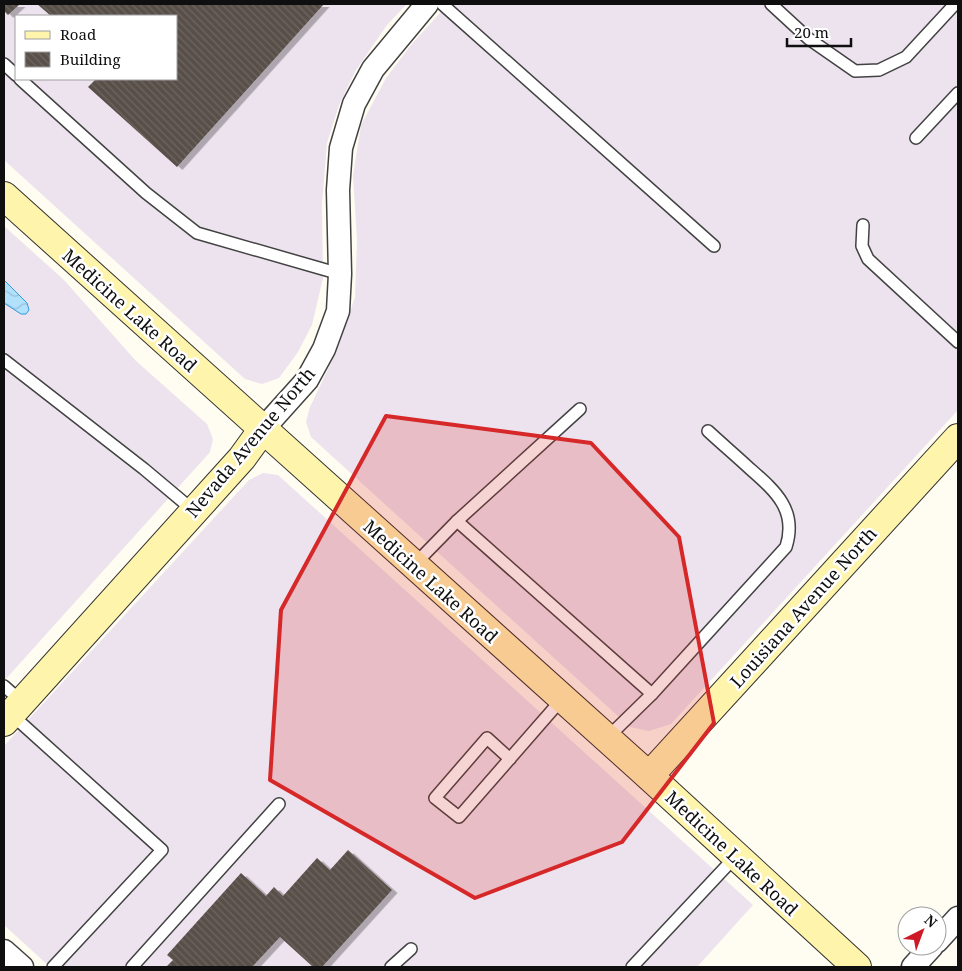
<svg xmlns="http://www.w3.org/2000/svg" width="962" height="971" font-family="'Noto Serif',serif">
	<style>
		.industrial { fill: #ede3ee; fill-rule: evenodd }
		.water { fill: url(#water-waves); stroke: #319ad9 }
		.building { fill: url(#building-back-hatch); filter: url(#shadow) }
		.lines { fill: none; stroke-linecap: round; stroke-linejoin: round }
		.lane-casing { stroke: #424242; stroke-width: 14 }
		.street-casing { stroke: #424242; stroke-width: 25 }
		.secondary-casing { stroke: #313131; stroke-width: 30 }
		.lane { stroke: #fff; stroke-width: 11 }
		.street { stroke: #fff; stroke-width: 22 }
		.secondary { stroke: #fff4ac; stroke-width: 28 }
		.marked { fill: #d62828; fill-opacity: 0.2; stroke: #d62828; stroke-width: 4; stroke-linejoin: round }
		.labels { text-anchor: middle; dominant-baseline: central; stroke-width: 5; stroke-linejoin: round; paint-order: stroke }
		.street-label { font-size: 18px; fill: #0f0f0f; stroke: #fff }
	</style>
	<defs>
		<pattern id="water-waves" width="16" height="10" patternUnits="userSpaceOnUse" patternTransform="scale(1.25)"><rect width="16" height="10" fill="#b1e1fc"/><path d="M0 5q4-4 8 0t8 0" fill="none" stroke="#97c0d7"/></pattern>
		<pattern id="building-back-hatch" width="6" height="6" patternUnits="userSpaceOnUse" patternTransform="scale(1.25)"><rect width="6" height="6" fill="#59504a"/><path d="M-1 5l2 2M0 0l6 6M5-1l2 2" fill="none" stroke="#6c6560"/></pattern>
		<filter id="shadow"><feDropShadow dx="5.5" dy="3" stdDeviation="0" flood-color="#0004"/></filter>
	</defs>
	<rect width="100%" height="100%" fill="#fffcf1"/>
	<g class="industrial">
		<path d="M 4,4 L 407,4 L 387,25 L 356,70 L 339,105 L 327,143 L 322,204 L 323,278 L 312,325 L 298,352 L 279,378 L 262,384 L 245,379 L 4,160 ZM 16,16 L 176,16 L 176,79 L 16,79 Z"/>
		<path d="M 448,4 L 958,4 L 958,410 L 671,724 L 649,731 L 630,727 L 311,437 L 306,422 L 310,407 L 338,348 L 355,297 L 357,240 L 353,176 L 361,125 L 386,78 L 411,45 Z"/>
		<path d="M 4,226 L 64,280 L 136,361 L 207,424 L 213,439 L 210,452 L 4,681 Z"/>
		<path d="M 263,473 L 278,475 L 753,905 L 697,967 L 50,967 L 4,925 L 4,746 L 249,480 Z"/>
	</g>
	<path class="water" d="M 4,280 L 27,303 L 29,310 L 26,314 L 21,314 L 4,303 Z"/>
	<g class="building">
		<path d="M 4,4 L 20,4 L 8,15 L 4,11 Z"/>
		<path d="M 37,4 L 324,4 L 177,167 L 88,87 L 96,79 L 176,79 L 176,16 L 51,16 Z"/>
		<path d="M 348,850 L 392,890 L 322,967 L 313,967 L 280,937 L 252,967 L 166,967 L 173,960 L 167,955 L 241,873 L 266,896 L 274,887 L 283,896 L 317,858 L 330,870 Z"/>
	</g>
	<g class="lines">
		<defs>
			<g id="lane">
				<path d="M 442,4 L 714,246"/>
				<path d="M 771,4 L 809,39 L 855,71 L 879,70 L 906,57 L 955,4"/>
				<path d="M 4,64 L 16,75"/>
				<path d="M 20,79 L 146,193 L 197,233 L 340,274"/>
				<path d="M 916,138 L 958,93"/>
				<path d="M 863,225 L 862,246 L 868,259 L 958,342"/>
				<path d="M 4,360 L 144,469 L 194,511"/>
				<path d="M 457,521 L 652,694 L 607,738"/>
				<path d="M 414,565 L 457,521 L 580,409"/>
				<path d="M 4,686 L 22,702"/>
				<path d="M 652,694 L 786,547 C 798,509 774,490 748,467 C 735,455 721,443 708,431"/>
				<path d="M 11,714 L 162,850 L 53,967"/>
				<path d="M 510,759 L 487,738 L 435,798 L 459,817 L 562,699"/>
				<path d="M 132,967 L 279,804"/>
				<path d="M 391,967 L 411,949"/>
				<path d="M 632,967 L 736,856"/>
			</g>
			<g id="street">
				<path d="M 263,429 L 307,380 L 324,349 L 338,311 L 340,274 L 338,190 L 341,148 L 354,104 L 373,69 L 427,4"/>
				<path d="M 937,941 L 958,918"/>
				<path d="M 4,951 L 22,967"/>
				<path d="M 913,967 L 932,946"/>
			</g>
			<g id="secondary">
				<path d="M 4,196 L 649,776 L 857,967"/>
				<path d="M 4,722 L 242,458 L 263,429"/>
				<path d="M 649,776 L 958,438"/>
			</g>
		</defs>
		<use href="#lane" class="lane-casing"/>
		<use href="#street" class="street-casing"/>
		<use href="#secondary" class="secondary-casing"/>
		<use href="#lane" class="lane"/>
		<use href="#street" class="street"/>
		<use href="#secondary" class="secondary"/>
	</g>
	<path class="marked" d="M 386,416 L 591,443 L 679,537 L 714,723 L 622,842 L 475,898 L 270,780 L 281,610 Z"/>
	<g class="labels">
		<g class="street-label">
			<text transform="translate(130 310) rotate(42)">Medicine Lake Road</text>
			<text transform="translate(250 442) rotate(-50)">Nevada Avenue North</text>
			<text transform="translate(431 581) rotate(42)">Medicine Lake Road</text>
			<text transform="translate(803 607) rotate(-48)">Louisiana Avenue North</text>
			<text transform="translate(732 853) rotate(43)">Medicine Lake Road</text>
		</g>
	</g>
	<rect width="962" height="971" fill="none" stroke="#0f0f0f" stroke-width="10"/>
	<rect x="15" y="15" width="162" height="65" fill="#ffffff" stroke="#9f9f9f"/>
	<rect x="25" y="31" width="25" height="8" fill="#fff4ac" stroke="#9f9f9f"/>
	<text x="60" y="40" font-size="15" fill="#0f0f0f">Road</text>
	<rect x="25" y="52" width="25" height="15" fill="url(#building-back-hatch)" stroke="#9f9f9f"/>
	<text x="60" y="65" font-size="15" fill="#0f0f0f">Building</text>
	<g transform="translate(922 931) rotate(42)"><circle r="24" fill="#ffffff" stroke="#9f9f9f"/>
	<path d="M0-4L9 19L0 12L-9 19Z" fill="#cd1a26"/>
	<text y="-8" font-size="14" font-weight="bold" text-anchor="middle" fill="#0f0f0f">N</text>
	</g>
	<path d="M787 38v8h64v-8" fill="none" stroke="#0f0f0f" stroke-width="2.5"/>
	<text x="794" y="38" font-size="15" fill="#0f0f0f" stroke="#ffffff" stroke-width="4" paint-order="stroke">20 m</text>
</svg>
